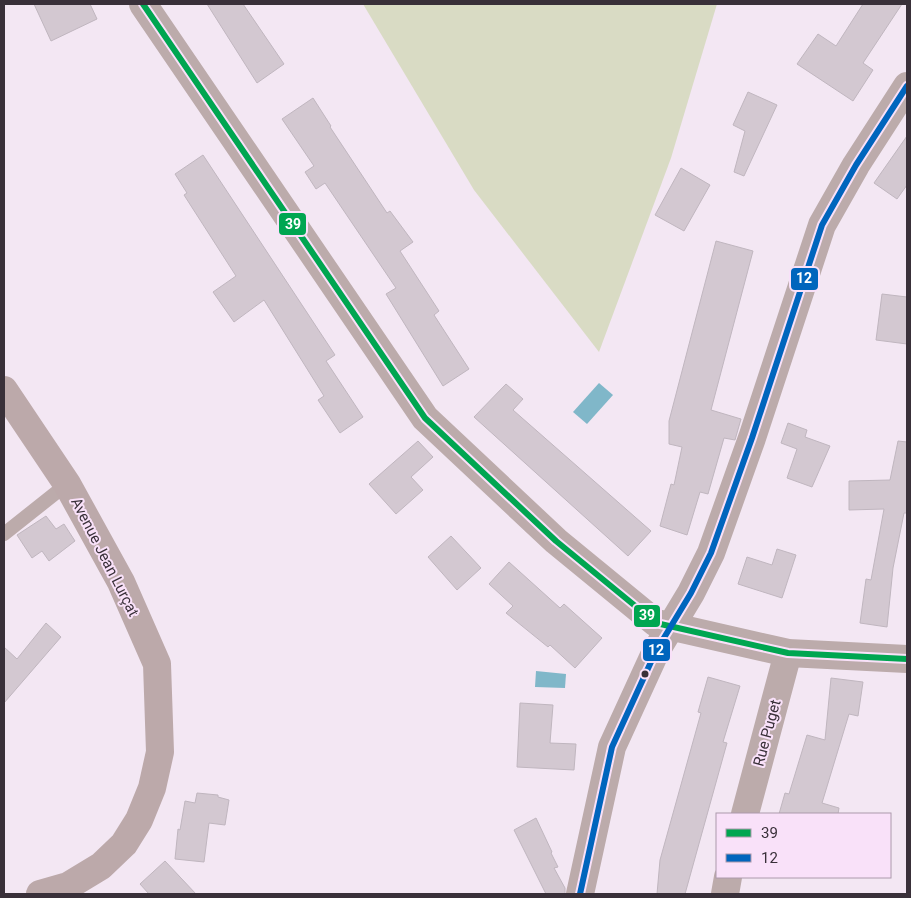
<svg xmlns="http://www.w3.org/2000/svg" width="911" height="898" font-family="Roboto,sans-serif">
	<style>
		.green { fill: #d9dbc4 }
		.water { fill: #80b7c9 }
		.building { fill: #d3c8d1; stroke: #c0b6bf }
		.lines { fill: none; stroke-linecap: round; stroke-linejoin: round }
		.service { stroke: #bcabab; stroke-width: 14 }
		.minor { stroke: #bcabab; stroke-width: 28 }
		.secondary { stroke: #bca9aa; stroke-width: 28 }
		.bus-1-casing { stroke: #f9e1f9; stroke-width: 10 }
		.bus-2-casing { stroke: #f9e1f9; stroke-width: 10 }
		.bus-1 { stroke: #00a651; stroke-width: 6 }
		.bus-2 { stroke: #0065bd; stroke-width: 6 }
		.bus-dot { fill: #393039; stroke: #f9e1f9; stroke-width: 2 }
		.labels { text-anchor: middle; dominant-baseline: central; stroke-width: 4; stroke-linejoin: round; paint-order: stroke }
		.street-label { font-size: 15px; fill: #393039; stroke: #f9e1f9 }
		.line-badge { stroke: #f9e1f9; stroke-width: 2 }
		.badge-label { font-size: 14px; text-anchor: middle; font-weight: bold; fill: #fff }
	</style>
	<rect width="100%" height="100%" fill="#f3e7f3"/>
	<path class="green" d="M 363,4 L 717,4 L 671,158 L 599,352 L 474,190 Z"/>
	<g class="water">
		<path d="M 599,383 L 613,395 L 587,424 L 573,412 Z"/>
		<path d="M 536,671 L 566,674 L 565,688 L 535,687 Z"/>
	</g>
	<g class="building">
		<path d="M 34,4 L 90,4 L 97,19 L 51,41 Z"/>
		<path d="M 207,4 L 243,4 L 284,64 L 257,83 Z"/>
		<path d="M 863,4 L 902,4 L 863,63 L 873,70 L 853,101 L 797,64 L 818,34 L 836,46 Z"/>
		<path d="M 748,92 L 777,105 L 744,176 L 734,172 L 745,131 L 733,125 Z"/>
		<path d="M 313,98 L 331,126 L 330,127 L 387,213 L 390,211 L 413,242 L 400,251 L 439,311 L 434,315 L 469,369 L 443,386 L 386,294 L 396,288 L 325,183 L 316,189 L 305,172 L 314,166 L 282,119 Z"/>
		<path d="M 907,136 L 907,185 L 897,199 L 874,183 Z"/>
		<path d="M 203,155 L 335,355 L 326,361 L 363,417 L 340,433 L 318,400 L 324,396 L 264,300 L 234,322 L 213,292 L 236,276 L 184,195 L 187,193 L 175,174 Z"/>
		<path d="M 681,168 L 710,185 L 684,231 L 655,215 Z"/>
		<path d="M 716,241 L 753,251 L 711,410 L 741,419 L 735,440 L 724,438 L 708,494 L 700,492 L 687,535 L 660,526 L 671,484 L 674,485 L 682,447 L 669,444 L 669,421 Z"/>
		<path d="M 882,294 L 907,297 L 907,344 L 876,340 Z"/>
		<path d="M 506,384 L 523,399 L 513,410 L 651,531 L 628,556 L 474,417 Z"/>
		<path d="M 788,423 L 807,430 L 805,437 L 830,446 L 812,487 L 787,478 L 797,449 L 781,443 Z"/>
		<path d="M 418,441 L 433,457 L 411,477 L 423,490 L 396,514 L 369,484 Z"/>
		<path d="M 898,441 L 907,442 L 907,513 L 904,513 L 893,568 L 887,627 L 860,623 L 866,579 L 871,580 L 884,509 L 849,510 L 849,481 L 890,480 Z"/>
		<path d="M 46,516 L 56,529 L 64,524 L 75,541 L 49,561 L 42,551 L 32,558 L 17,535 Z"/>
		<path d="M 451,536 L 481,568 L 457,590 L 428,557 Z"/>
		<path d="M 777,549 L 796,555 L 782,598 L 738,584 L 747,557 L 772,565 Z"/>
		<path d="M 509,562 L 560,608 L 564,604 L 602,638 L 575,668 L 550,645 L 548,647 L 506,613 L 513,606 L 489,584 Z"/>
		<path d="M 46,623 L 61,637 L 4,703 L 4,647 L 17,659 Z"/>
		<path d="M 708,677 L 740,686 L 723,742 L 727,743 L 685,894 L 657,894 L 660,860 L 701,713 L 698,712 Z"/>
		<path d="M 831,678 L 863,682 L 858,716 L 849,714 L 822,803 L 839,808 L 838,814 L 779,814 L 785,793 L 789,794 L 807,735 L 825,740 Z"/>
		<path d="M 520,703 L 553,705 L 550,743 L 576,744 L 574,770 L 517,767 Z"/>
		<path d="M 197,793 L 218,795 L 218,797 L 229,800 L 225,825 L 209,823 L 204,862 L 175,859 L 178,829 L 180,830 L 185,801 L 195,803 Z"/>
		<path d="M 536,818 L 552,852 L 551,853 L 558,867 L 554,868 L 565,888 L 565,894 L 546,894 L 514,830 Z"/>
		<path d="M 165,861 L 196,894 L 149,894 L 140,884 Z"/>
	</g>
	<g class="lines">
		<path class="service" d="M 4,534 L 67,484"/>
		<g class="minor">
			<path d="M 143,4 L 425,418 L 556,541 L 656,623 L 788,653 L 907,659"/>
			<path d="M 745,814 L 788,653"/>
			<path d="M 580,894 L 612,747 L 656,651 L 691,593 L 711,553 L 752,438 L 822,225 L 856,165 L 907,86"/>
			<path d="M 725,894 L 728,877"/>
		</g>
		<path class="secondary" d="M 4,390 L 67,484 L 121,582 L 157,664 L 160,752 L 152,788 L 139,820 L 124,844 L 101,866 L 68,886 L 40,894"/>
		<defs>
			<path id="bus-1" d="M 143,4 L 425,418 L 556,541 L 656,623 L 788,653 L 907,659"/>
			<path id="bus-2" d="M 580,894 L 612,747 L 656,651 L 691,593 L 711,553 L 752,438 L 822,225 L 856,165 L 907,86"/>
		</defs>
		<use href="#bus-1" class="bus-1-casing"/>
		<use href="#bus-2" class="bus-2-casing"/>
		<use href="#bus-1" class="bus-1"/>
		<use href="#bus-2" class="bus-2"/>
	</g>
	<circle class="bus-dot" cx="645" cy="674" r="4.5"/>
	<g class="labels">
		<g class="street-label">
			<text transform="translate(105 557) rotate(63)">Avenue Jean Lurçat</text>
			<text transform="translate(767 733) rotate(-75)">Rue Puget</text>
		</g>
	</g>
	<g class="line-badge">
		<rect x="278" y="212" width="29" height="24" rx="5" fill="#00a651"/>
		<rect x="790" y="267" width="29" height="24" rx="5" fill="#0065bd"/>
		<rect x="633" y="604" width="28" height="24" rx="5" fill="#00a651"/>
		<rect x="642" y="638" width="29" height="24" rx="5" fill="#0065bd"/>
	</g>
	<g class="badge-label">
		<text x="293" y="229">39</text>
		<text x="804" y="283">12</text>
		<text x="647" y="620">39</text>
		<text x="656" y="655">12</text>
	</g>
	<rect width="911" height="898" fill="none" stroke="#393039" stroke-width="10"/>
	<rect x="716" y="813" width="175" height="65" fill="#f9e1f9" stroke="#ac9aac"/>
	<rect x="726" y="829" width="25" height="8" fill="#00a651" stroke="#ac9aac"/>
	<text x="761" y="838" font-size="15" fill="#393039">39</text>
	<rect x="726" y="854" width="25" height="8" fill="#0065bd" stroke="#ac9aac"/>
	<text x="761" y="863" font-size="15" fill="#393039">12</text>
</svg>
